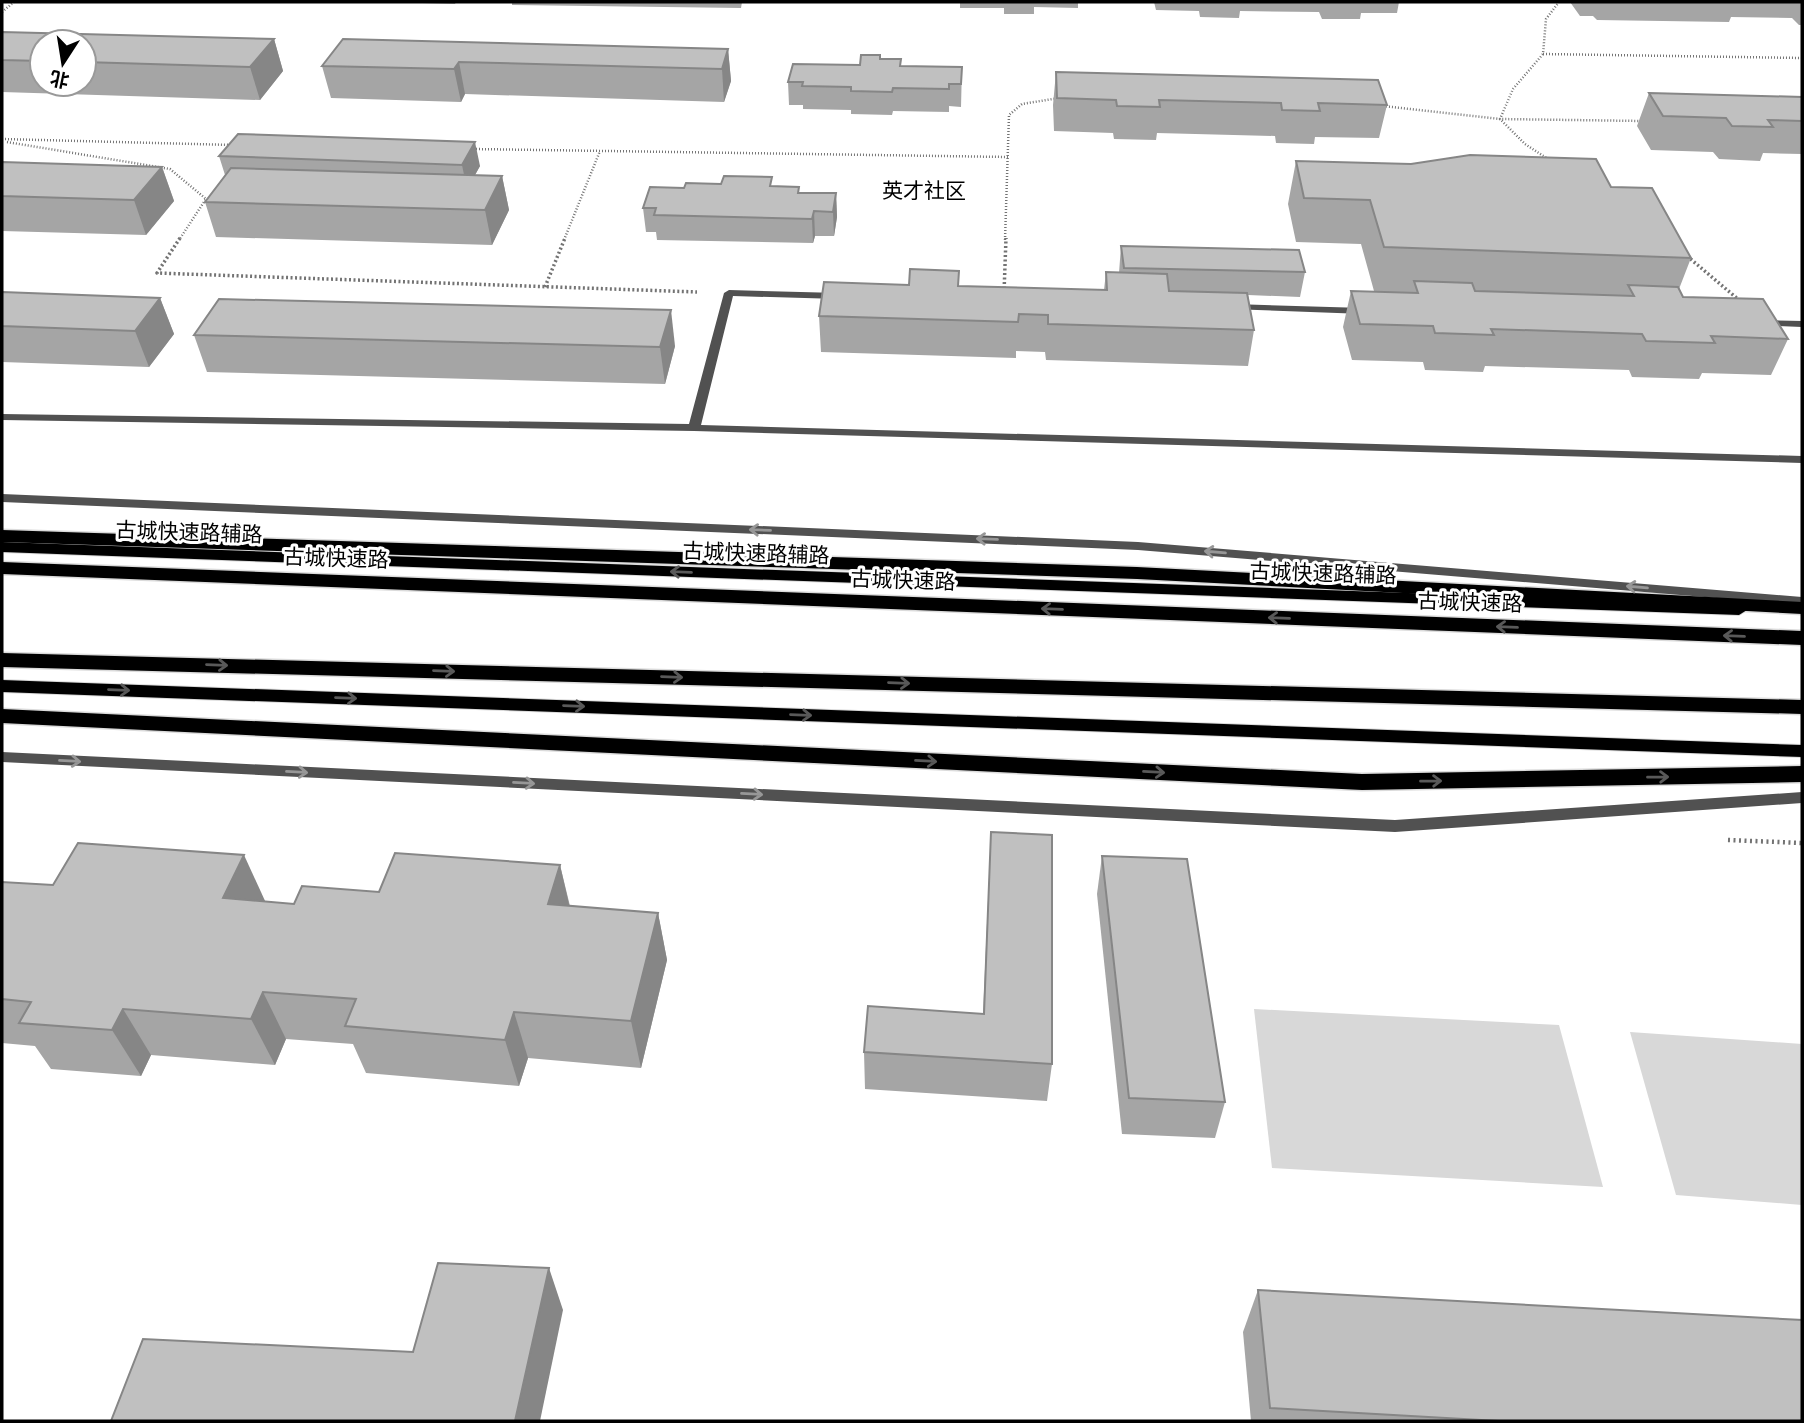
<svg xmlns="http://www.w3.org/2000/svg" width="1804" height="1423" font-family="'Exo 2','Noto Sans SC',sans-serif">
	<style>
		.green { fill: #d8d8d8 }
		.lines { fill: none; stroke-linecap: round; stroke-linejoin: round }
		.primary-casing { stroke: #dbdbdb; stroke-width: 2 }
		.highway-casing { stroke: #dbdbdb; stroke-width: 3 }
		.path-far2 { stroke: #737373; stroke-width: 2.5; stroke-dasharray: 1 2; stroke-linecap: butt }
		.path-far1 { stroke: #737373; stroke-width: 3.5; stroke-dasharray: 2 2.5; stroke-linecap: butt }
		.path { stroke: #737373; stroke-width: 4.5; stroke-dasharray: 2 3.5; stroke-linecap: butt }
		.lane { fill: #515151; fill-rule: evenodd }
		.street { fill: #515151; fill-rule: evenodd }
		.primary { fill: #000; fill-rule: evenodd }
		.highway { fill: #000; fill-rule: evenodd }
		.wall { fill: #a5a5a5; fill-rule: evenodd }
		.shaded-wall { fill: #868686 }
		.building { fill: #c0c0c0; stroke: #868686; stroke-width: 2 }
		.oneway { stroke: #979797 }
		.oneway2 { stroke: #595959 }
		.labels { text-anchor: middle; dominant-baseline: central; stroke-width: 6; stroke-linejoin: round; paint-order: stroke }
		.far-quarter-label { font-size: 21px; fill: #000; stroke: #fff }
		.street-label { font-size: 21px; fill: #000; stroke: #fff }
	</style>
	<rect width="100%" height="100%" fill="#fff"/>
	<g class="green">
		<path d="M 1254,1009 L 1559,1025 L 1603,1187 L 1272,1168 Z"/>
		<path d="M 1630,1032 L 1802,1044 L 1802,1205 L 1676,1195 Z"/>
	</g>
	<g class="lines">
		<defs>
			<g id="primary">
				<path d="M 2,542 L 1739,605 L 1747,610 L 1739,615 L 2,552 Z"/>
				<path d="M 2,680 L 1802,745 L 1802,757 L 2,692 Z"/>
			</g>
			<g id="highway">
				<path d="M 2,530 L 1137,567 L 1802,602 L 1802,614 L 1137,579 L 2,542 Z"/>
				<path d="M 2,562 L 1802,631 L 1802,645 L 2,574 Z"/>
				<path d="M 2,653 L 1802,700 L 1802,714 L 2,667 Z"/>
				<path d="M 2,709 L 1362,774 L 1802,766 L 1802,782 L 1362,790 L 2,723 Z"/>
			</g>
		</defs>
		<use href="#primary" class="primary-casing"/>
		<use href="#highway" class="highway-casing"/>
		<g class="path-far2">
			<path d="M 2,12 L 14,2"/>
			<path d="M 1543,54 L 1802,58"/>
			<path d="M 1383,106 L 1500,119 L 1643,121"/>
			<path d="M 2,139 L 233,145"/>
			<path d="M 7,142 L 170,169 L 206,199 L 179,240"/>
			<path d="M 473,149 L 1008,157"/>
			<path d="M 1551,161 L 1525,144 L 1500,119 L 1513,89 L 1543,54 L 1546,19 L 1559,2"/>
			<path d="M 564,240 L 600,151"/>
			<path d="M 1005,240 L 1009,115 L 1022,104 L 1059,98"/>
		</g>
		<g class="path-far1">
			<path d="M 180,238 L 157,273 L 697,292"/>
			<path d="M 1687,256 L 1739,300"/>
			<path d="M 545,287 L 565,238"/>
			<path d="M 1004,293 L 1006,238"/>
		</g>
		<path class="path" d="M 1728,840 L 1802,843"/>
		<g class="lane">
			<path d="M 729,290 L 839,293 L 844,296 L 839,299 L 733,296 L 701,425 L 1802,456 L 1802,463 L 694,431 L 2,420 L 2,414 L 689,424 L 724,293 Z"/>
			<path d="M 1233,304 L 1364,308 L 1369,311 L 1364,314 L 1229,309 L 1228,307 Z"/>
			<path d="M 1762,320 L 1802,321 L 1802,327 L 1758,325 L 1758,321 Z"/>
		</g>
		<g class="street">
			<path d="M 2,494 L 1138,542 L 1802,597 L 1802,605 L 1138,550 L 2,502 Z"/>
			<path d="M 2,752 L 1395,820 L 1802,792 L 1802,803 L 1395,832 L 2,762 Z"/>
		</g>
		<use href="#primary" class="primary"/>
		<use href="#highway" class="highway"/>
	</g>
	<g class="wall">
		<path d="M 389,2 L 456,2 L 455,4 Z"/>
		<path d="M 512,2 L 742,2 L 741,8 L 512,5 Z"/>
		<path d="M 960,2 L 1078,2 L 1078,8 L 1034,7 L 1034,14 L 1004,14 L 1004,8 L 960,8 Z"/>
		<path d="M 1154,2 L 1399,2 L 1397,13 L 1361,13 L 1360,19 L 1322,19 L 1319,12 L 1240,11 L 1239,18 L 1200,17 L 1199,11 L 1156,10 Z"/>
		<path d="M 1570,2 L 1802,2 L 1802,25 L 1799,25 L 1792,18 L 1731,17 L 1729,22 L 1597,20 L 1593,16 L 1580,16 Z"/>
		<path d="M 2,32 L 274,39 L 283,71 L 260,100 L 2,92 ZM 42,42 L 84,42 L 84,84 L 42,84 Z"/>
		<path d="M 728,49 L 731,81 L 724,102 L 465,94 L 461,102 L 331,98 L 322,66 Z"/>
		<path d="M 880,59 L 901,66 L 962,67 L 961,107 L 949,106 L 949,112 L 893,111 L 892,115 L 851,114 L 851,110 L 803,109 L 803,105 L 789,105 L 788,82 L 860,65 Z"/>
		<path d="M 1056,72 L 1387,105 L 1379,138 L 1315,137 L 1314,144 L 1276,143 L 1275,136 L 1157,133 L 1156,140 L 1114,139 L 1113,133 L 1054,131 L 1053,105 Z"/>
		<path d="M 1649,93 L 1802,97 L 1802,154 L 1763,153 L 1760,161 L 1719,159 L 1713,152 L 1651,150 L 1637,126 Z"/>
		<path d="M 219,156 L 480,166 L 475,175 L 502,176 L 509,210 L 492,245 L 216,237 L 205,202 L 225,175 Z"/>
		<path d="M 1296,161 L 1611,187 L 1691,258 L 1679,289 L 1683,297 L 1788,339 L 1771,375 L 1702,373 L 1699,379 L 1632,377 L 1629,370 L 1485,366 L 1483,372 L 1425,370 L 1423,362 L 1352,360 L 1343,327 L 1351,291 L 1374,291 L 1361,244 L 1296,242 L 1288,204 Z"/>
		<path d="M 2,162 L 162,167 L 174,201 L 146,235 L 2,231 Z"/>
		<path d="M 773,186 L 799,187 L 799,193 L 836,193 L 837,217 L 834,236 L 815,236 L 813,243 L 657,240 L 656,232 L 646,232 L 643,208 L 684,188 Z"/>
		<path d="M 1121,246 L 1305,272 L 1300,297 L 1248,295 L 1254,330 L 1248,366 L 1046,360 L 1045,352 L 1016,351 L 1016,358 L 821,352 L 819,316 L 959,286 L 1104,290 L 1106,272 L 1119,273 Z"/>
		<path d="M 2,292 L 160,298 L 174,334 L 149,367 L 2,362 Z"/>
		<path d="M 194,335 L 675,346 L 665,384 L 207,372 Z"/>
		<path d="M 991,832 L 1052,1064 L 1047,1101 L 865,1089 L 864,1052 L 983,1014 Z"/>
		<path d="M 1102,856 L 1225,1102 L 1215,1138 L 1122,1134 L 1097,894 Z"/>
		<path d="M 560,865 L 570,906 L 658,913 L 667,960 L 641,1068 L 528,1058 L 519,1086 L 366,1073 L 353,1044 L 286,1039 L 275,1065 L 151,1055 L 141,1076 L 51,1069 L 35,1046 L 2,1043 L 2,882 L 294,904 Z"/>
		<path d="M 1258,1290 L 1802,1421 L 1251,1421 L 1243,1332 Z"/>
	</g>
	<g class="shaded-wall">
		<path d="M 274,39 L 283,71 L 260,100 L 250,67 Z"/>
		<path d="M 728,49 L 731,81 L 724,102 L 722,69 Z"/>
		<path d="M 459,62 L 465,94 L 461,102 L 454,69 Z"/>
		<path d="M 475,142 L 480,166 L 467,189 L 462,165 Z"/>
		<path d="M 162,167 L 174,201 L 146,235 L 134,200 Z"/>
		<path d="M 502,176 L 509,210 L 492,245 L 485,210 Z"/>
		<path d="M 836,193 L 837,217 L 834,236 L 833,212 Z"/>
		<path d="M 814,211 L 815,236 L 813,243 L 812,219 Z"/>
		<path d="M 160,298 L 174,334 L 149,367 L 135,331 Z"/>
		<path d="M 671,310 L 675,346 L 665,384 L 660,347 Z"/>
		<path d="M 244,855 L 266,903 L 223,898 Z"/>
		<path d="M 560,865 L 571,913 L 548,904 Z"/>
		<path d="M 658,913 L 667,960 L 641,1068 L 631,1021 Z"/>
		<path d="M 263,992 L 286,1039 L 275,1065 L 251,1019 Z"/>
		<path d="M 123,1009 L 151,1055 L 141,1076 L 112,1030 Z"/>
		<path d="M 514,1012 L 528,1058 L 519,1086 L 505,1040 Z"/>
		<path d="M 549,1268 L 563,1310 L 540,1421 L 515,1421 Z"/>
	</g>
	<g class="building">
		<path d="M 2,32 L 274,39 L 250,67 L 84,62 L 84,42 L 42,42 L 42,61 L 2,60 Z"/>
		<path d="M 343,39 L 728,49 L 722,69 L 459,62 L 454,69 L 322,66 Z"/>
		<path d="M 861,55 L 880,55 L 880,59 L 901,59 L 900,66 L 962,67 L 961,84 L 949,84 L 949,89 L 893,88 L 892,92 L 851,91 L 851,87 L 802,86 L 803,82 L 788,82 L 793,64 L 860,65 Z"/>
		<path d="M 1056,72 L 1378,80 L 1387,105 L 1318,103 L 1320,111 L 1282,110 L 1281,103 L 1159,100 L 1160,107 L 1117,106 L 1116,100 L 1057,98 Z"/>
		<path d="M 1649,93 L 1802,97 L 1802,121 L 1768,120 L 1773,127 L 1732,126 L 1726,118 L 1663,116 Z"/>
		<path d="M 238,134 L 475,142 L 462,165 L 219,156 Z"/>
		<path d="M 1470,155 L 1596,159 L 1611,187 L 1652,188 L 1691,258 L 1384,247 L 1370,200 L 1304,198 L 1296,161 L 1411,164 Z"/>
		<path d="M 2,162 L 162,167 L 134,200 L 2,196 Z"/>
		<path d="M 231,168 L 502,176 L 485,210 L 205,202 Z"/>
		<path d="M 724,176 L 772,177 L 770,186 L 799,187 L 798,193 L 836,193 L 833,212 L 814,211 L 812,219 L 654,215 L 656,208 L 643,208 L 650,187 L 684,188 L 686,183 L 721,184 Z"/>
		<path d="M 1121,246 L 1299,250 L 1305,272 L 1124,268 Z"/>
		<path d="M 910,269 L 959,271 L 958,286 L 1107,290 L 1106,272 L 1167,274 L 1169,291 L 1247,293 L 1254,330 L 1048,324 L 1048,315 L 1019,314 L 1018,322 L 819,316 L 824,282 L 909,285 Z"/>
		<path d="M 1414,281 L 1472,283 L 1475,291 L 1634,296 L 1628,285 L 1678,287 L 1683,297 L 1763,299 L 1788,339 L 1711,336 L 1715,343 L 1646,341 L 1642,334 L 1491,329 L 1494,335 L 1435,333 L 1433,326 L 1360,324 L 1351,291 L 1418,293 Z"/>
		<path d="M 2,292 L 160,298 L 135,331 L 2,326 Z"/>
		<path d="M 219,299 L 671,310 L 660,347 L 194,335 Z"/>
		<path d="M 991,832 L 1052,835 L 1052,1064 L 864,1052 L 868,1006 L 984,1014 Z"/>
		<path d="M 78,843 L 244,855 L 223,898 L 294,904 L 302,886 L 379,892 L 395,853 L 560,865 L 548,904 L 658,913 L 631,1021 L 514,1012 L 505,1040 L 345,1026 L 356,999 L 263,992 L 251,1019 L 123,1009 L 112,1030 L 19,1023 L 31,1002 L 2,999 L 2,882 L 53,885 Z"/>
		<path d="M 1102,856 L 1187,859 L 1225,1102 L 1129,1098 Z"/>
		<path d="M 438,1263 L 549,1268 L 515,1421 L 111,1421 L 143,1339 L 413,1352 Z"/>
		<path d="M 1258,1290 L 1802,1320 L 1802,1421 L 1499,1421 L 1270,1408 Z"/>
	</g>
	<defs><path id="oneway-shaft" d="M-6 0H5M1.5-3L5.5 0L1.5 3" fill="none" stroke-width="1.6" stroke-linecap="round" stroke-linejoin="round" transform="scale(1.75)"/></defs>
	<g class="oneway">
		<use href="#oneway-shaft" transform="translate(760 530) rotate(-178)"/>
		<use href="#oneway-shaft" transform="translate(987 539) rotate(-178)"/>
		<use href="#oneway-shaft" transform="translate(1215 552) rotate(-175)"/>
		<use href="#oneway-shaft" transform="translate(1637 587) rotate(-175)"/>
		<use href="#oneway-shaft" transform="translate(70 761) rotate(3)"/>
		<use href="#oneway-shaft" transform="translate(297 772) rotate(3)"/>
		<use href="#oneway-shaft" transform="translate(524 783) rotate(3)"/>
		<use href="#oneway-shaft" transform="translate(752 794) rotate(3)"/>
	</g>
	<g class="oneway2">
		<use href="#oneway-shaft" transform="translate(681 572) rotate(-178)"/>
		<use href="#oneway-shaft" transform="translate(1052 609) rotate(-178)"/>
		<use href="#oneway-shaft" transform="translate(1279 618) rotate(-178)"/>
		<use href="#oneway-shaft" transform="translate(1507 627) rotate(-178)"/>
		<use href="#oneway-shaft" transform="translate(1734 636) rotate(-178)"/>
		<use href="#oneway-shaft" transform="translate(217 665) rotate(2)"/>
		<use href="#oneway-shaft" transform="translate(444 671) rotate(2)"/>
		<use href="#oneway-shaft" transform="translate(672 677) rotate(2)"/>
		<use href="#oneway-shaft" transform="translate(899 683) rotate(2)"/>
		<use href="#oneway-shaft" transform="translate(119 690) rotate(2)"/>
		<use href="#oneway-shaft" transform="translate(346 698) rotate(2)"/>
		<use href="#oneway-shaft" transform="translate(574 706) rotate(2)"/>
		<use href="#oneway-shaft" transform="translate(801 715) rotate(2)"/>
		<use href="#oneway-shaft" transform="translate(926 761) rotate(3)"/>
		<use href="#oneway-shaft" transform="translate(1154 772) rotate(3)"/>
		<use href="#oneway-shaft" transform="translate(1658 777) rotate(-1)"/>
		<use href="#oneway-shaft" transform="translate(1431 781) rotate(-1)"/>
	</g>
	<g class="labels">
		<g class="far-quarter-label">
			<text x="924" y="189">英才社区</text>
		</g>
		<g class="street-label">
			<text transform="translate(189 531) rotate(2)">古城快速路辅路</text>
			<text transform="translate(756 552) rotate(2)">古城快速路辅路</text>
			<text transform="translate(336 557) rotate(2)">古城快速路</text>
			<text transform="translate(1323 572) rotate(2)">古城快速路辅路</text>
			<text transform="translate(903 579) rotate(2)">古城快速路</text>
			<text transform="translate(1470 601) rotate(2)">古城快速路</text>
		</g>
	</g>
	<rect width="1804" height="1423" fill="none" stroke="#000000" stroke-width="7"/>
	<g transform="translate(63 63) rotate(192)"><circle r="33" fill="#ffffff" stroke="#999999" stroke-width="2"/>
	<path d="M0-5L12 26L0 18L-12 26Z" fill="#000000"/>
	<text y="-10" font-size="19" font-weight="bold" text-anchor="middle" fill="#000000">北</text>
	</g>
</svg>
